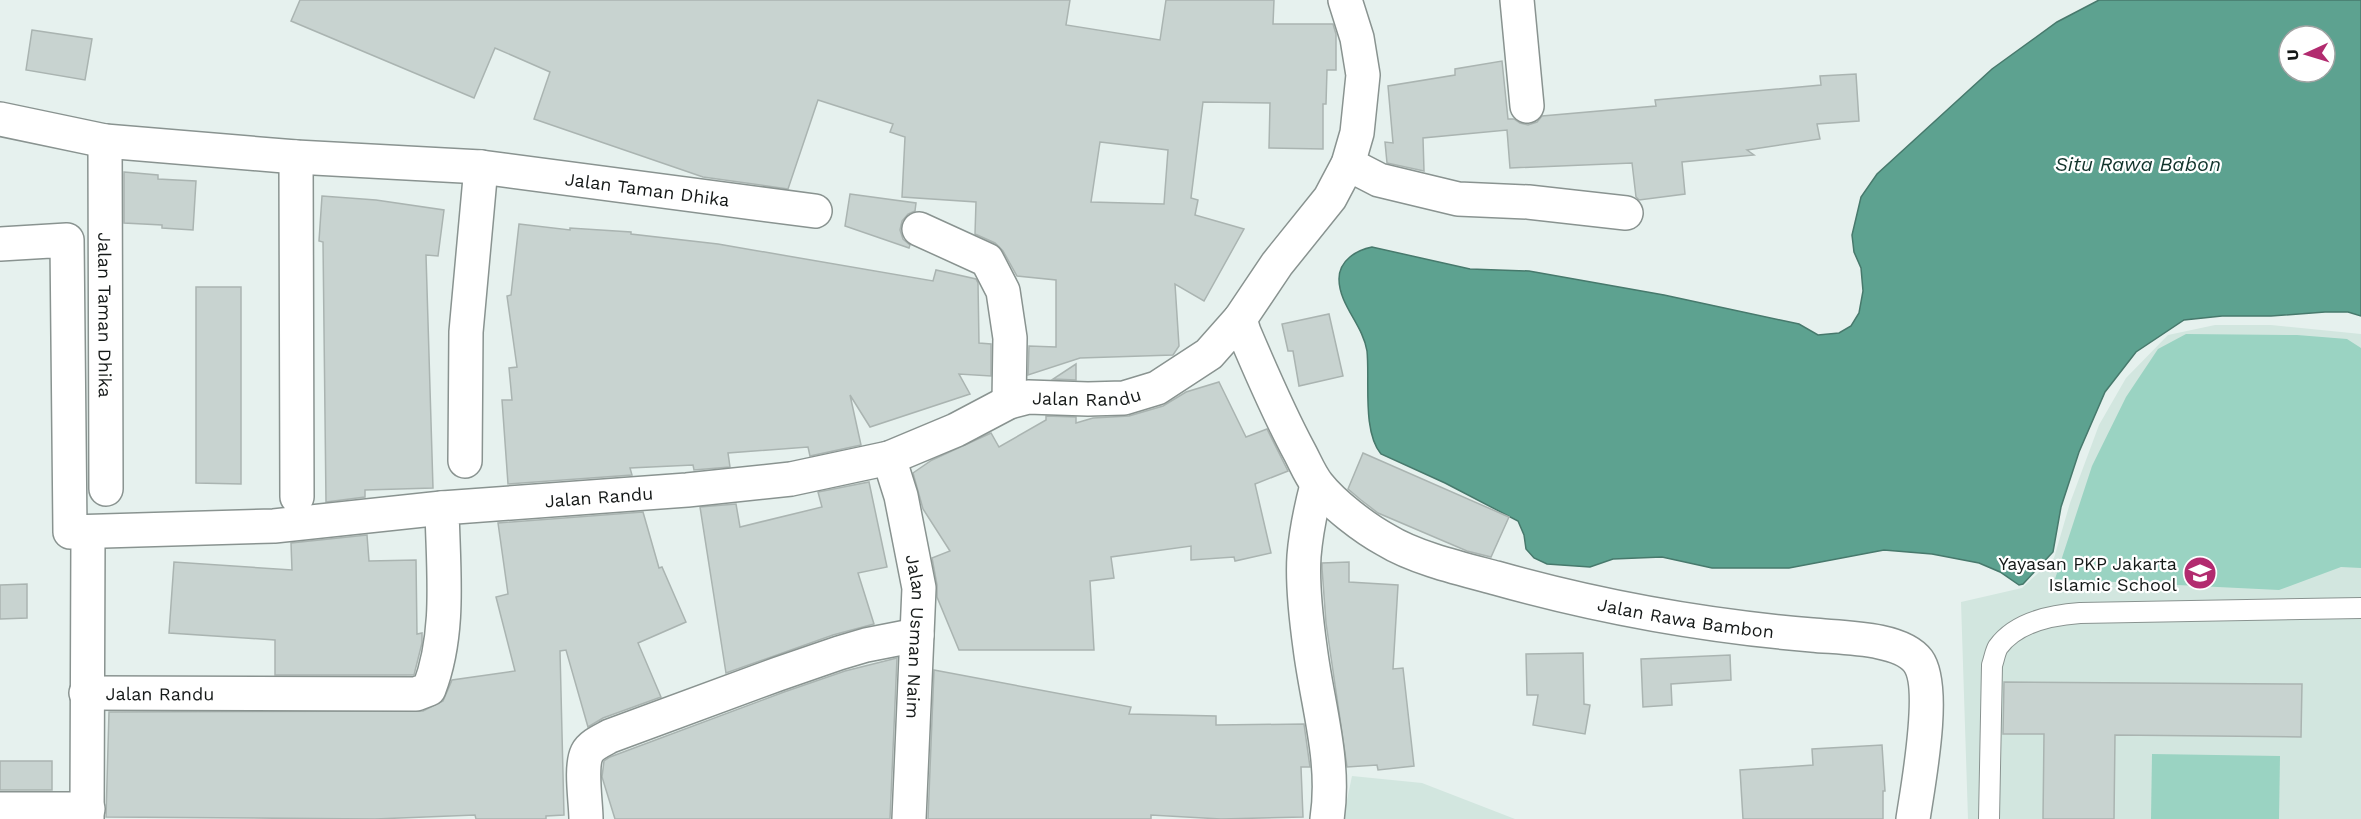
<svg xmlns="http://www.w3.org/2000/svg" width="2361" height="819" font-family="'Work Sans',sans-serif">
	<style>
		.built { fill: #d2e6df }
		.green { fill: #9ad3c2 }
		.water { fill: #5da290; stroke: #47796c; stroke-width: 1.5; fill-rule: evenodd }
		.building { fill: #c8d3d0; stroke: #aab4b1; stroke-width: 1.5; fill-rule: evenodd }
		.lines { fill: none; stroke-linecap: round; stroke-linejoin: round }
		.service-casing { stroke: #899390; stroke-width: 22 }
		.minor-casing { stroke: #899390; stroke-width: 36 }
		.service { stroke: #fff; stroke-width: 20 }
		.minor { stroke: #fff; stroke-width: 33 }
		.labels { text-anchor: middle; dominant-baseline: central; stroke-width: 4.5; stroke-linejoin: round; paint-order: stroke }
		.street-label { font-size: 18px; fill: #151918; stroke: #fff }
		.poi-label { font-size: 18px; fill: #151918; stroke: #fff; text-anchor: end }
		.water-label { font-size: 20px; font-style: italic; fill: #12342c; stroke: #fff }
	</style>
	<rect width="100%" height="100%" fill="#e6f1ee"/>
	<g class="built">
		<path d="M 2215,325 L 2271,325 L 2361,334 L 2361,819 L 1968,819 L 1961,602 L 2022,588 L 2054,558 L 2070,503 L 2099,425 L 2126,378 L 2168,335 Z"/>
		<path d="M 1352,776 L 1422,783 L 1515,819 L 1343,819 Z"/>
	</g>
	<g class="green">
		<path d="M 2186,334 L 2297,335 L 2347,339 L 2361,348 L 2361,568 L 2341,567 L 2279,590 L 2055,579 L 2092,466 L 2126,397 L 2158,349 Z"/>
		<path d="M 2152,754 L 2280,756 L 2279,819 L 2151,819 Z"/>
	</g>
	<path class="water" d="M 2099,0 L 2361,0 L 2361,316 L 2348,312 L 2325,312 L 2271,316 L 2222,316 L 2184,320 L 2136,352 L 2105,392 L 2079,452 L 2061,507 L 2053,552 L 2023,584 L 2019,585 L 2000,572 L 1979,563 L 1932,554 L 1884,550 L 1789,568 L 1712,568 L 1662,557 L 1613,559 L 1590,567 L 1547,564 L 1534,558 L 1526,549 L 1524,535 L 1518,521 L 1445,483 L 1381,454 C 1362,431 1370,380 1367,351 C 1363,325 1339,305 1339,279 C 1339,260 1357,250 1372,247 L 1470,269 L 1529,271 L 1664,295 L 1799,324 L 1818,335 L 1839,333 L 1851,326 L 1859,313 L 1863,291 L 1861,268 L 1854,252 L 1852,235 L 1861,197 L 1877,174 L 1992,69 L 2057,22 ZM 2289,36 L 2325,36 L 2325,72 L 2289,72 Z"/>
	<g class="building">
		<path d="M 300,0 L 1070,0 L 1066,25 L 1160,40 L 1166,0 L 1274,0 L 1273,24 L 1333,24 L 1336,34 L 1336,70 L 1327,70 L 1326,104 L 1323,104 L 1323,149 L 1269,148 L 1270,103 L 1203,102 L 1191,198 L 1198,200 L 1195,215 L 1244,229 L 1204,301 L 1175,284 L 1179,346 L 1173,355 L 1080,358 L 1028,375 L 1029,346 L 1056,347 L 1056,280 L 1017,276 L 1003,251 L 995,243 L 975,234 L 976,202 L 902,197 L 905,137 L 890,132 L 893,124 L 818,100 L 788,189 L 703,177 L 534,119 L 550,72 L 495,48 L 474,98 L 291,21 ZM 1100,142 L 1168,150 L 1164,204 L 1091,202 Z"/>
		<path d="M 32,30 L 92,39 L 85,80 L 26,70 Z"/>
		<path d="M 1502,61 L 1508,119 L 1514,119 L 1520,123 L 1528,125 L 1537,122 L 1542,116 L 1656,106 L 1655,100 L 1821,85 L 1820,76 L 1856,74 L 1859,121 L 1817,124 L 1820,139 L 1747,150 L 1754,155 L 1682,162 L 1685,194 L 1639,200 L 1636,197 L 1632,163 L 1510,168 L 1507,130 L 1423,138 L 1424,171 L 1387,163 L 1385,142 L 1393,143 L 1388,86 L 1455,75 L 1455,69 Z"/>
		<path d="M 124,172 L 158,175 L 158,179 L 196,181 L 193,230 L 162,228 L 162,225 L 124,223 Z"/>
		<path d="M 850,194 L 916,203 L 915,211 L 908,214 L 902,221 L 900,230 L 903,239 L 910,245 L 909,248 L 845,226 Z"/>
		<path d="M 322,196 L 376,200 L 444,210 L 438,256 L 426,255 L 433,488 L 365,490 L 365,497 L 326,502 L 323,242 L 319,241 Z"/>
		<path d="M 519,224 L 570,230 L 570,228 L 631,232 L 631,234 L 718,244 L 933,281 L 936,270 L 976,279 L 978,283 L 979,343 L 991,344 L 991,376 L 959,374 L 970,394 L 870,427 L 850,395 L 861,445 L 810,456 L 808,447 L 728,453 L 730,467 L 694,470 L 693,465 L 630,468 L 632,475 L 508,484 L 502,400 L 512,400 L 509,368 L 517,367 L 507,296 L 511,295 Z"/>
		<path d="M 196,287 L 241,287 L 241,484 L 196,483 Z"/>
		<path d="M 1329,314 L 1343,376 L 1299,386 L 1293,351 L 1288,351 L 1282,324 Z"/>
		<path d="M 1076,364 L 1076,380 L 1053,379 Z"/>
		<path d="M 1219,382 L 1246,437 L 1267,429 L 1288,471 L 1255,484 L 1271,553 L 1235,561 L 1234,557 L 1191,560 L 1191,546 L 1111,557 L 1114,578 L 1090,581 L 1094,650 L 959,650 L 937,597 L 937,585 L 932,558 L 950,551 L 923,509 L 913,473 L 932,460 L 991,433 L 999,447 L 1046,420 L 1046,416 L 1076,417 L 1076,423 L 1093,418 L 1129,416 L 1163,406 L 1186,392 Z"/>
		<path d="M 1363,453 L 1509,517 L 1491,557 L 1467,551 L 1378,513 L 1361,500 L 1348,489 Z"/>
		<path d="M 869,482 L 887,567 L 858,573 L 874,624 L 833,635 L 726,673 L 700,507 L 736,504 L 740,527 L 822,507 L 818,492 Z"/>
		<path d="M 643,512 L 659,568 L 662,567 L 686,622 L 638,643 L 661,697 L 603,718 L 588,727 L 566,650 L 560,651 L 564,815 L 546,816 L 546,819 L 476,819 L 475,815 L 375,819 L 106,817 L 109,712 L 423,711 L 443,701 L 452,680 L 515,671 L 496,597 L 508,594 L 498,523 Z"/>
		<path d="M 367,535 L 369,561 L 416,560 L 417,634 L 422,633 L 422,643 L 414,675 L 275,675 L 275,640 L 169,633 L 174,562 L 292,570 L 291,543 Z"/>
		<path d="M 1349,562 L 1349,582 L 1398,585 L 1393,669 L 1403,668 L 1414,766 L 1378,770 L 1377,765 L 1347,767 L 1326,623 L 1322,568 L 1322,563 Z"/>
		<path d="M 27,584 L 27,618 L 0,619 L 0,585 Z"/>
		<path d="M 1583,653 L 1584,704 L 1590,705 L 1585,734 L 1533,725 L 1538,695 L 1527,695 L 1526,654 Z"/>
		<path d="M 1730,655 L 1731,680 L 1671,684 L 1672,705 L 1643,707 L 1641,659 Z"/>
		<path d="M 897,658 L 890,819 L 615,819 L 602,777 L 604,761 L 610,757 L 784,692 L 845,671 Z"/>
		<path d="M 934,670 L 1131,707 L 1129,714 L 1216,716 L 1216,725 L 1304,724 L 1310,767 L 1301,767 L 1303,817 L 1221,819 L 1151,815 L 1151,819 L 928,819 Z"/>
		<path d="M 2004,682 L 2302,684 L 2301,737 L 2115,735 L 2114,819 L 2043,819 L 2044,734 L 2003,734 Z"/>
		<path d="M 1882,745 L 1885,791 L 1883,791 L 1883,819 L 1743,819 L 1740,770 L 1813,765 L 1812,749 Z"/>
		<rect x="0" y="761" width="52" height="29"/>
	</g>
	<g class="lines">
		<defs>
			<path id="service" d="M 1989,819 L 1992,665 C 1994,660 1995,652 1998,647 C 2016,622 2052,615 2080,613 L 2361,608"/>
			<g id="minor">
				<path id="s1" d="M 1345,0 L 1357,38 L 1363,75 L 1357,133 L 1348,164 L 1330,198 L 1277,264 L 1240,319 L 1244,332 C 1261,372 1278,412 1299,451 C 1305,462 1310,475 1318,485 C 1333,504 1364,528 1386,540 C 1415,558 1462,569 1496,578 C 1599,607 1705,626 1812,635 C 1840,638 1900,637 1918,661 C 1937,687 1918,785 1913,819"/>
				<path d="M 1517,0 L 1527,106"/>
				<path id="s2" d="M 0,119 L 105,141 L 296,157 L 481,167 L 815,211"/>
				<path id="s3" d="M 105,141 L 106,489"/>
				<path d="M 296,157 L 297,497"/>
				<path d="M 1348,164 L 1379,180 L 1458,199 L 1528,202 L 1626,213"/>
				<path d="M 919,229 L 987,260 L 1003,291 L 1010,338 L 1009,402"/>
				<path d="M 0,244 L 67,240 L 70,532 L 274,526 L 442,508"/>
				<path id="s4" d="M 889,458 L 901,496 L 919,588 L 909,819"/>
				<path d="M 465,461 L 466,332 L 481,167"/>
				<path d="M 1317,485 C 1311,508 1306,532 1304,556 C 1302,586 1306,618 1310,647 C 1317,704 1336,761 1327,819"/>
				<path id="s5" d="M 86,693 L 416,694 L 429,689 C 451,632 443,568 442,508 L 687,490 L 791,479 L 889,458 L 956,430 L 1009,402 L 1028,397 L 1088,399 L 1124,398 L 1157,388 L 1209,354 L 1240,319"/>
				<path d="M 0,809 L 88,809"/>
				<path d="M 87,819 L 88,532"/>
				<path d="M 586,819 C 586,803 580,767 587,753 C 591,745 603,740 610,736 L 778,674 L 839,653 L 866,645 L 917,635"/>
			</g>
		</defs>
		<use href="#service" class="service-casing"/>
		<use href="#minor" class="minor-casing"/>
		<use href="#service" class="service"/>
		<use href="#minor" class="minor"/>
	</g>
	<defs>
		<symbol id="school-disc" viewBox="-11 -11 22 22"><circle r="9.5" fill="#b22b6f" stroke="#fff"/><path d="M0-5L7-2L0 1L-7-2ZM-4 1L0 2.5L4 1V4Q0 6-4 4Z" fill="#fff"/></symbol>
	</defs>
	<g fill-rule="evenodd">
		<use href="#school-disc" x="2181" y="554" width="38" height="38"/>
	</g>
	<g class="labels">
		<g class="street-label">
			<text stroke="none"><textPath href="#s2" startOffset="652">Jalan Taman Dhika</textPath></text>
			<text stroke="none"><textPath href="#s3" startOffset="174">Jalan Taman Dhika</textPath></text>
			<text stroke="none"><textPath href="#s5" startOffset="1188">Jalan Randu</textPath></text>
			<text stroke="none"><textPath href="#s5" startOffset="684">Jalan Randu</textPath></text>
			<text stroke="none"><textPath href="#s1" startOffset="940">Jalan Rawa Bambon</textPath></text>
			<text stroke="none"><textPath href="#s4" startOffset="182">Jalan Usman Naim</textPath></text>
			<text stroke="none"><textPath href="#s5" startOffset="74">Jalan Randu</textPath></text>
		</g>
		<g class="poi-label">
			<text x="2177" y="563">Yayasan PKP Jakarta<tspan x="2177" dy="21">Islamic School</tspan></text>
		</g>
		<g class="water-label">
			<text x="2138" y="164">Situ Rawa Babon</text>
		</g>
	</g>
	<g transform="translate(2307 54) rotate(266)"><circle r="28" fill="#ffffff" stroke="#a1a3a3" stroke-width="1.5"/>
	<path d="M0-4.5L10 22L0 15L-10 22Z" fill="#b22b6f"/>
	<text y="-9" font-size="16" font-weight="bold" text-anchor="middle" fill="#151918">U</text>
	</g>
</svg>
